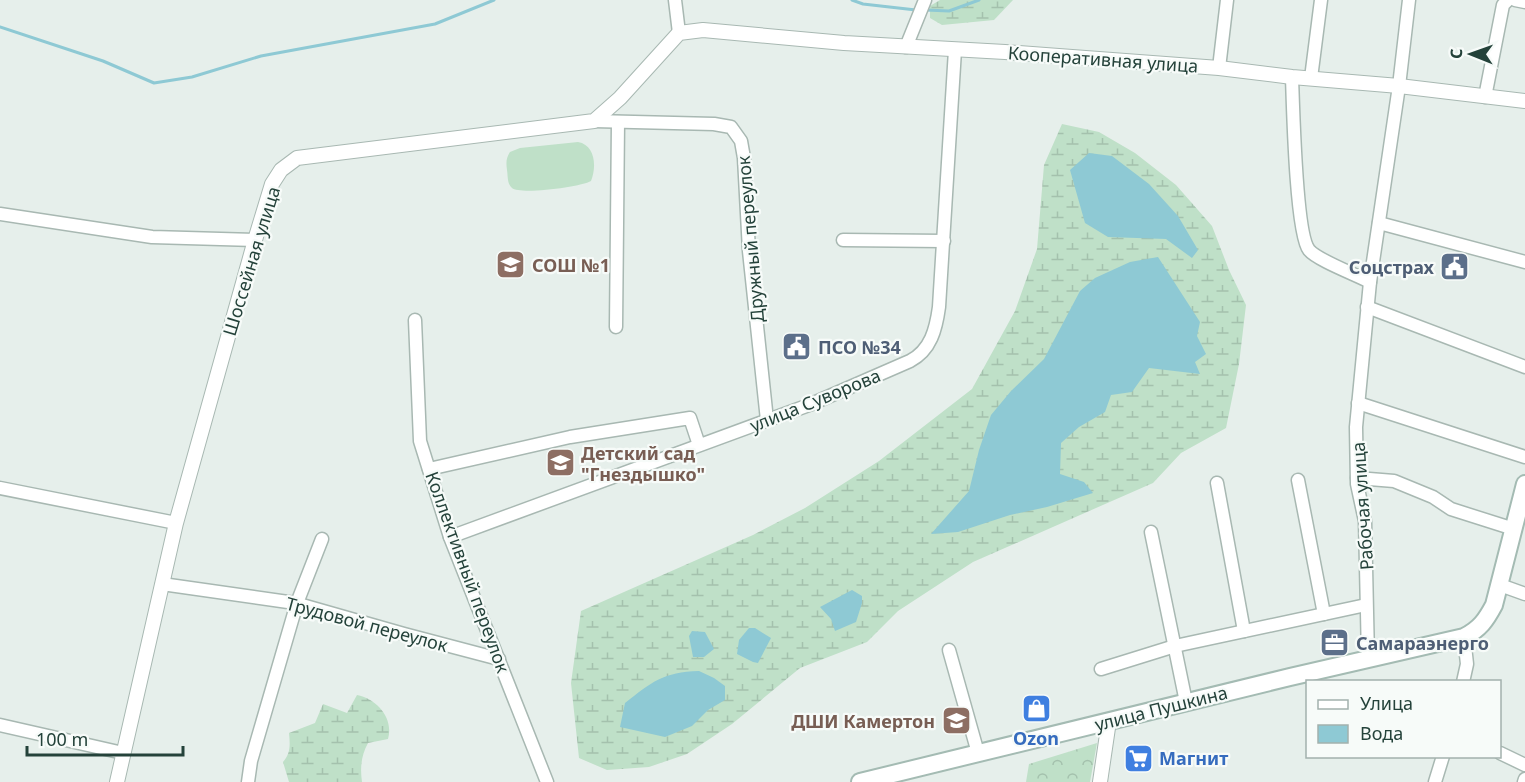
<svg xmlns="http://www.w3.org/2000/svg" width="1525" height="782" font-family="'Noto Sans',sans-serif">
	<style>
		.grass { fill: #bfe0c8 }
		.wetland { fill: url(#wetland-marsh) }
		.park { fill: url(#park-crowns) }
		.water { fill: #8ec9d4 }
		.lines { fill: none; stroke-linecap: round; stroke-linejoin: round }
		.stream { stroke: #8ec9d4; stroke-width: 3 }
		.minor-casing { stroke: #a8b8b2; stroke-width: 15 }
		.tertiary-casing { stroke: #a8b8b2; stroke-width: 16 }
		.secondary-casing { stroke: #a4bbb3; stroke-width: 20 }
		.minor { stroke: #fff; stroke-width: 12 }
		.tertiary { stroke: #fff; stroke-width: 14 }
		.secondary { stroke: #fff; stroke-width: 16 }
		.labels { text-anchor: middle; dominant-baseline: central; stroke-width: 4.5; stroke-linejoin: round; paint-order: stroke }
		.street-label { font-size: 18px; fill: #24423a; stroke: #f7fbf9 }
		.education-label { font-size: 18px; font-weight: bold; fill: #785e54; stroke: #f7fbf9; text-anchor: start }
		.service-label { font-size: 18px; font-weight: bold; fill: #4e5e75; stroke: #f7fbf9; text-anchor: start }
		.shop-label { font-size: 18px; font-weight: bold; fill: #366cbe; stroke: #f7fbf9 }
	</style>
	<defs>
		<pattern id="wetland-marsh" width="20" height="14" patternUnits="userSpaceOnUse" patternTransform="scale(1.5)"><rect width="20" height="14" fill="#bfe0c8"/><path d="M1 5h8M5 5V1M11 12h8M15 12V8" fill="none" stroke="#a4c1ad"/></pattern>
		<pattern id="park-crowns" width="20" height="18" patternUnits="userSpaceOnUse" patternTransform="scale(1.5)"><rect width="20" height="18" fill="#bfe0c8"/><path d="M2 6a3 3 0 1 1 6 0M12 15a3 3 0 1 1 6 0" fill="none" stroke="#a4c1ad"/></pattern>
	</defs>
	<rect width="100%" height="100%" fill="#e6efeb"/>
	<path class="grass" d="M 578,142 C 595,145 597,166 591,181 C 581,187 520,195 512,188 C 507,184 508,176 507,170 C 506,163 506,158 510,152 L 520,148 Z"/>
	<g class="wetland">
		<path d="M 940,0 L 1013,0 L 994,20 L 942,25 L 930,18 L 930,6 Z"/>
		<path d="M 1062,124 L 1099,132 L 1135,153 L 1176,185 L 1212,226 L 1229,270 L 1246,305 L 1239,364 L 1226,428 L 1181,453 L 1153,483 L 973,562 L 898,611 L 867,642 L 800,668 L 732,724 L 687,754 L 649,767 L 607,770 L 579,758 L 571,683 L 581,611 L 753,535 L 805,508 L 879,461 L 972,389 L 1015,311 L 1037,249 L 1044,165 Z"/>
		<path d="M 357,695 C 377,699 394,718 388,739 L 368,743 C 361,756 360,768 362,782 L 289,782 L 283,762 C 291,753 290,744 289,733 L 315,723 L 323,704 L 347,713 Z"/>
	</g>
	<path class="park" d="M 1097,743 L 1090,782 L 1026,782 L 1029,764 Z"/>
	<g class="water">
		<path d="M 1089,153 L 1112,156 L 1149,184 L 1178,216 L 1198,250 L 1192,258 L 1166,239 L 1108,237 L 1085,223 L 1070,170 Z"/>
		<path d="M 1158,257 L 1200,322 L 1197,336 L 1206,354 L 1195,362 L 1200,374 L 1149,368 L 1132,392 L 1111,395 L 1105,412 L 1079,427 L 1061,443 L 1060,474 L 1084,482 L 1093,493 L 1047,507 L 1010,515 L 958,532 L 931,534 L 969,491 L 979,450 L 991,415 L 1011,391 L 1044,359 L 1080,291 L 1095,278 L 1130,262 Z"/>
		<path d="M 852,590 L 862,596 L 862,603 L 856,622 L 835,631 L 831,619 L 820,607 Z"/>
		<path d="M 749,628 L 755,628 L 771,638 L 758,663 L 753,662 L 737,654 L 739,640 Z"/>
		<path d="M 692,631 L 705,632 L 714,649 L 704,657 L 693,657 L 689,636 Z"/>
		<path d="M 699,671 L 714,678 L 725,686 L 725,700 L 708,710 L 692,726 L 665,737 L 620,727 L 625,703 C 652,682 663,672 699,671 Z"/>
	</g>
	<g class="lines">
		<g class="stream">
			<path d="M 852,0 L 863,4 L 916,10"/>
			<path d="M 926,10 L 949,11 L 979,0"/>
			<path d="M 0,27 L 103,61 L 154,83 L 192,77 L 261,56 L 435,24 L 494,0"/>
		</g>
		<defs>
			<g id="minor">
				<path d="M 675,0 L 679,33"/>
				<path d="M 1515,0 L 1525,2"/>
				<path d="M 906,47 L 925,0"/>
				<path d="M 1219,68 L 1227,0"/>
				<path d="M 1292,77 C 1293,106 1296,234 1309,250 C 1317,260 1357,275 1370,282"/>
				<path d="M 1311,78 L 1321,0"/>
				<path d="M 1485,97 L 1503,5 L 1508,0"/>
				<path d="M 594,121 L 714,124 L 731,127 L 741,141 L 744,158 L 749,251 L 767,420"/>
				<path d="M 0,214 L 152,237 L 255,240"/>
				<path d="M 1379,223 L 1525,262"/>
				<path d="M 843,240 L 944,241"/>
				<path d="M 1367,307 L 1525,367"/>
				<path d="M 415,320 L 420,441 L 450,537 L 547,782"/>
				<path d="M 616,327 L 618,122"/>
				<path d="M 1358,403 L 1525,457"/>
				<path d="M 429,469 L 570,437 L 690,418 L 699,445"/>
				<path d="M 1357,478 L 1394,481 L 1433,497 L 1451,509 L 1514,529"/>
				<path d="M 1298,480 L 1324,614"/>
				<path d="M 1217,483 L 1244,631"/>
				<path d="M 0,488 L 176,523"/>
				<path d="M 1151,532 L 1186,702"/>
				<path d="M 450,537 L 809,405 L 910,361 C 931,350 936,329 939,307 L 955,50"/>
				<path d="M 162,584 L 295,603 L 404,634 L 499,659"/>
				<path d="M 1500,585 L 1525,594"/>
				<path d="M 949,650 L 978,753"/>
				<path d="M 1368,658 L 1365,521 L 1357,484 L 1356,427 L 1370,282 L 1399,86 L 1409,0"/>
				<path d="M 1101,669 L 1175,646 L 1366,605"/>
				<path d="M 1463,682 L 1467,664 L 1464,637"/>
				<path d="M 0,725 L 123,753"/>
				<path d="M 1500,753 L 1525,765"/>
				<path d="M 248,782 L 251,761 L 297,603 L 322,539"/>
				<path d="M 1435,782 L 1443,756"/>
				<path d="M 1524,782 L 1525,779"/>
			</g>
			<g id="tertiary">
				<path d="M 117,782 L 176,523 L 255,240 L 272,184 L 281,170 L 297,158 L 594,121 L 620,98 L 679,33 L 703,30 L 844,43 L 1005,52 L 1219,68 L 1292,77 L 1399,86 L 1525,101"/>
				<path d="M 1100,782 L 1109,721"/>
			</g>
			<path id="secondary" d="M 860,782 L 1290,677 L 1464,637 C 1480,629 1486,620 1494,605 L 1525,484"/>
		</defs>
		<use href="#minor" class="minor-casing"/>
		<use href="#tertiary" class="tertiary-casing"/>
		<use href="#secondary" class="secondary-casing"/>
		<use href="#minor" class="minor"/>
		<use href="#tertiary" class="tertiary"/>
		<use href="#secondary" class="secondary"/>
	</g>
	<defs>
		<symbol id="school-square" viewBox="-11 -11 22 22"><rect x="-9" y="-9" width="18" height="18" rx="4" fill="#8d6e63" stroke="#f7fbf9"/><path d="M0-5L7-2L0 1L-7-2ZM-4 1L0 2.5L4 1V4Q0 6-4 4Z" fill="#fff"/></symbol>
		<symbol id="civic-square" viewBox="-11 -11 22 22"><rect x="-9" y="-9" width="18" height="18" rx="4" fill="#5c6f8a" stroke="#f7fbf9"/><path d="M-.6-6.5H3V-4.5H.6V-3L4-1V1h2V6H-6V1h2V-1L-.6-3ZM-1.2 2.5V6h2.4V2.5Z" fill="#fff"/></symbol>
		<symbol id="office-square" viewBox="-11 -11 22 22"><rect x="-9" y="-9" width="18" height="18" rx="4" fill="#5c6f8a" stroke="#f7fbf9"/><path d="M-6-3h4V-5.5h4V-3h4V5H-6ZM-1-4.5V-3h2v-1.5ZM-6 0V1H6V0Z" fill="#fff"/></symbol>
		<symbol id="shop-square" viewBox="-11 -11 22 22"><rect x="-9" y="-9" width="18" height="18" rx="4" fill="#3f7fe0" stroke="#f7fbf9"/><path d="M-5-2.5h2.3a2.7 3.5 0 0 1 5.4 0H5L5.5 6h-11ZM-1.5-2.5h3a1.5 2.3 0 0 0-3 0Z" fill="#fff"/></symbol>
		<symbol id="supermarket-square" viewBox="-11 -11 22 22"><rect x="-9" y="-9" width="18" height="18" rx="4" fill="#3f7fe0" stroke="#f7fbf9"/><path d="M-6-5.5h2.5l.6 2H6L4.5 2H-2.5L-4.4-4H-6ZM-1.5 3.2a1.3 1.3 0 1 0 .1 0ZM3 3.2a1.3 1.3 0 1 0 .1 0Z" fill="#fff"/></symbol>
	</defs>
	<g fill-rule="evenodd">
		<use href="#school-square" x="494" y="248" width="33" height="33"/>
		<use href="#civic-square" x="1438" y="250" width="33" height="33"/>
		<use href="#civic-square" x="780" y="330" width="33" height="33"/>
		<use href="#school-square" x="544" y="446" width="33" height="33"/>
		<use href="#office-square" x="1318" y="626" width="33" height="33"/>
		<use href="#shop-square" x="1020" y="692" width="33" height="33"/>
		<use href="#school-square" x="940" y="704" width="33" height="33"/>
		<use href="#supermarket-square" x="1122" y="742" width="33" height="33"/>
	</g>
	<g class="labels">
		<g class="street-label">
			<text transform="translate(1103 59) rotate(4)">Кооперативная улица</text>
			<text transform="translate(750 239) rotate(-95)">Дружный переулок</text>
			<text transform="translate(251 261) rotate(-73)">Шоссейная улица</text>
			<text transform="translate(815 400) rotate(-22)">улица Суворова</text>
			<text transform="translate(1362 506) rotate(-94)">Рабочая улица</text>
			<text transform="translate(468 572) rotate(70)">Коллективный переулок</text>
			<text transform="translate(367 624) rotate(15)">Трудовой переулок</text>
			<text transform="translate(1161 708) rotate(-14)">улица Пушкина</text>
		</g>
		<g class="education-label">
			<text x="532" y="265">СОШ №1</text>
			<text x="581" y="453">Детский сад<tspan x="581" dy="21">"Гнездышко"</tspan></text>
			<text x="935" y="721" text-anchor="end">ДШИ Камертон</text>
		</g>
		<g class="service-label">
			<text x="1434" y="267" text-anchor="end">Соцстрах</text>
			<text x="818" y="347">ПСО №34</text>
			<text x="1356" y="643">Самараэнерго</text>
		</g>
		<g class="shop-label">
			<text x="1036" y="738">Ozon</text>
			<text x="1159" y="758" text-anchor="start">Магнит</text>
		</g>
	</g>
	<rect x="1306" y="680" width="195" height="78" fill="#f7fbf9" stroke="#a3b1ad" stroke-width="1.5"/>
	<rect x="1318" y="700" width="30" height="9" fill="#ffffff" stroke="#a3b1ad" stroke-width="1.5"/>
	<text x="1360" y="710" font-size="18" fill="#24423a">Улица</text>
	<rect x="1318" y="725" width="30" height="18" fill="#8ec9d4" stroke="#a3b1ad" stroke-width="1.5"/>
	<text x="1360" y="740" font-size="18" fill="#24423a">Вода</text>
	<g transform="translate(1471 54) rotate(271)" stroke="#f7fbf9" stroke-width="4.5" paint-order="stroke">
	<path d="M0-4.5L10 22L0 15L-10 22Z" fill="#24423a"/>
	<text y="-9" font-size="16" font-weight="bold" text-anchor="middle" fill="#24423a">С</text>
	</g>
	<path d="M27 746v9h156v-9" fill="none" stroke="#24423a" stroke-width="3"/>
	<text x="36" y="746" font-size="18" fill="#24423a" stroke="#f7fbf9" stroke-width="4.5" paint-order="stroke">100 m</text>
</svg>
